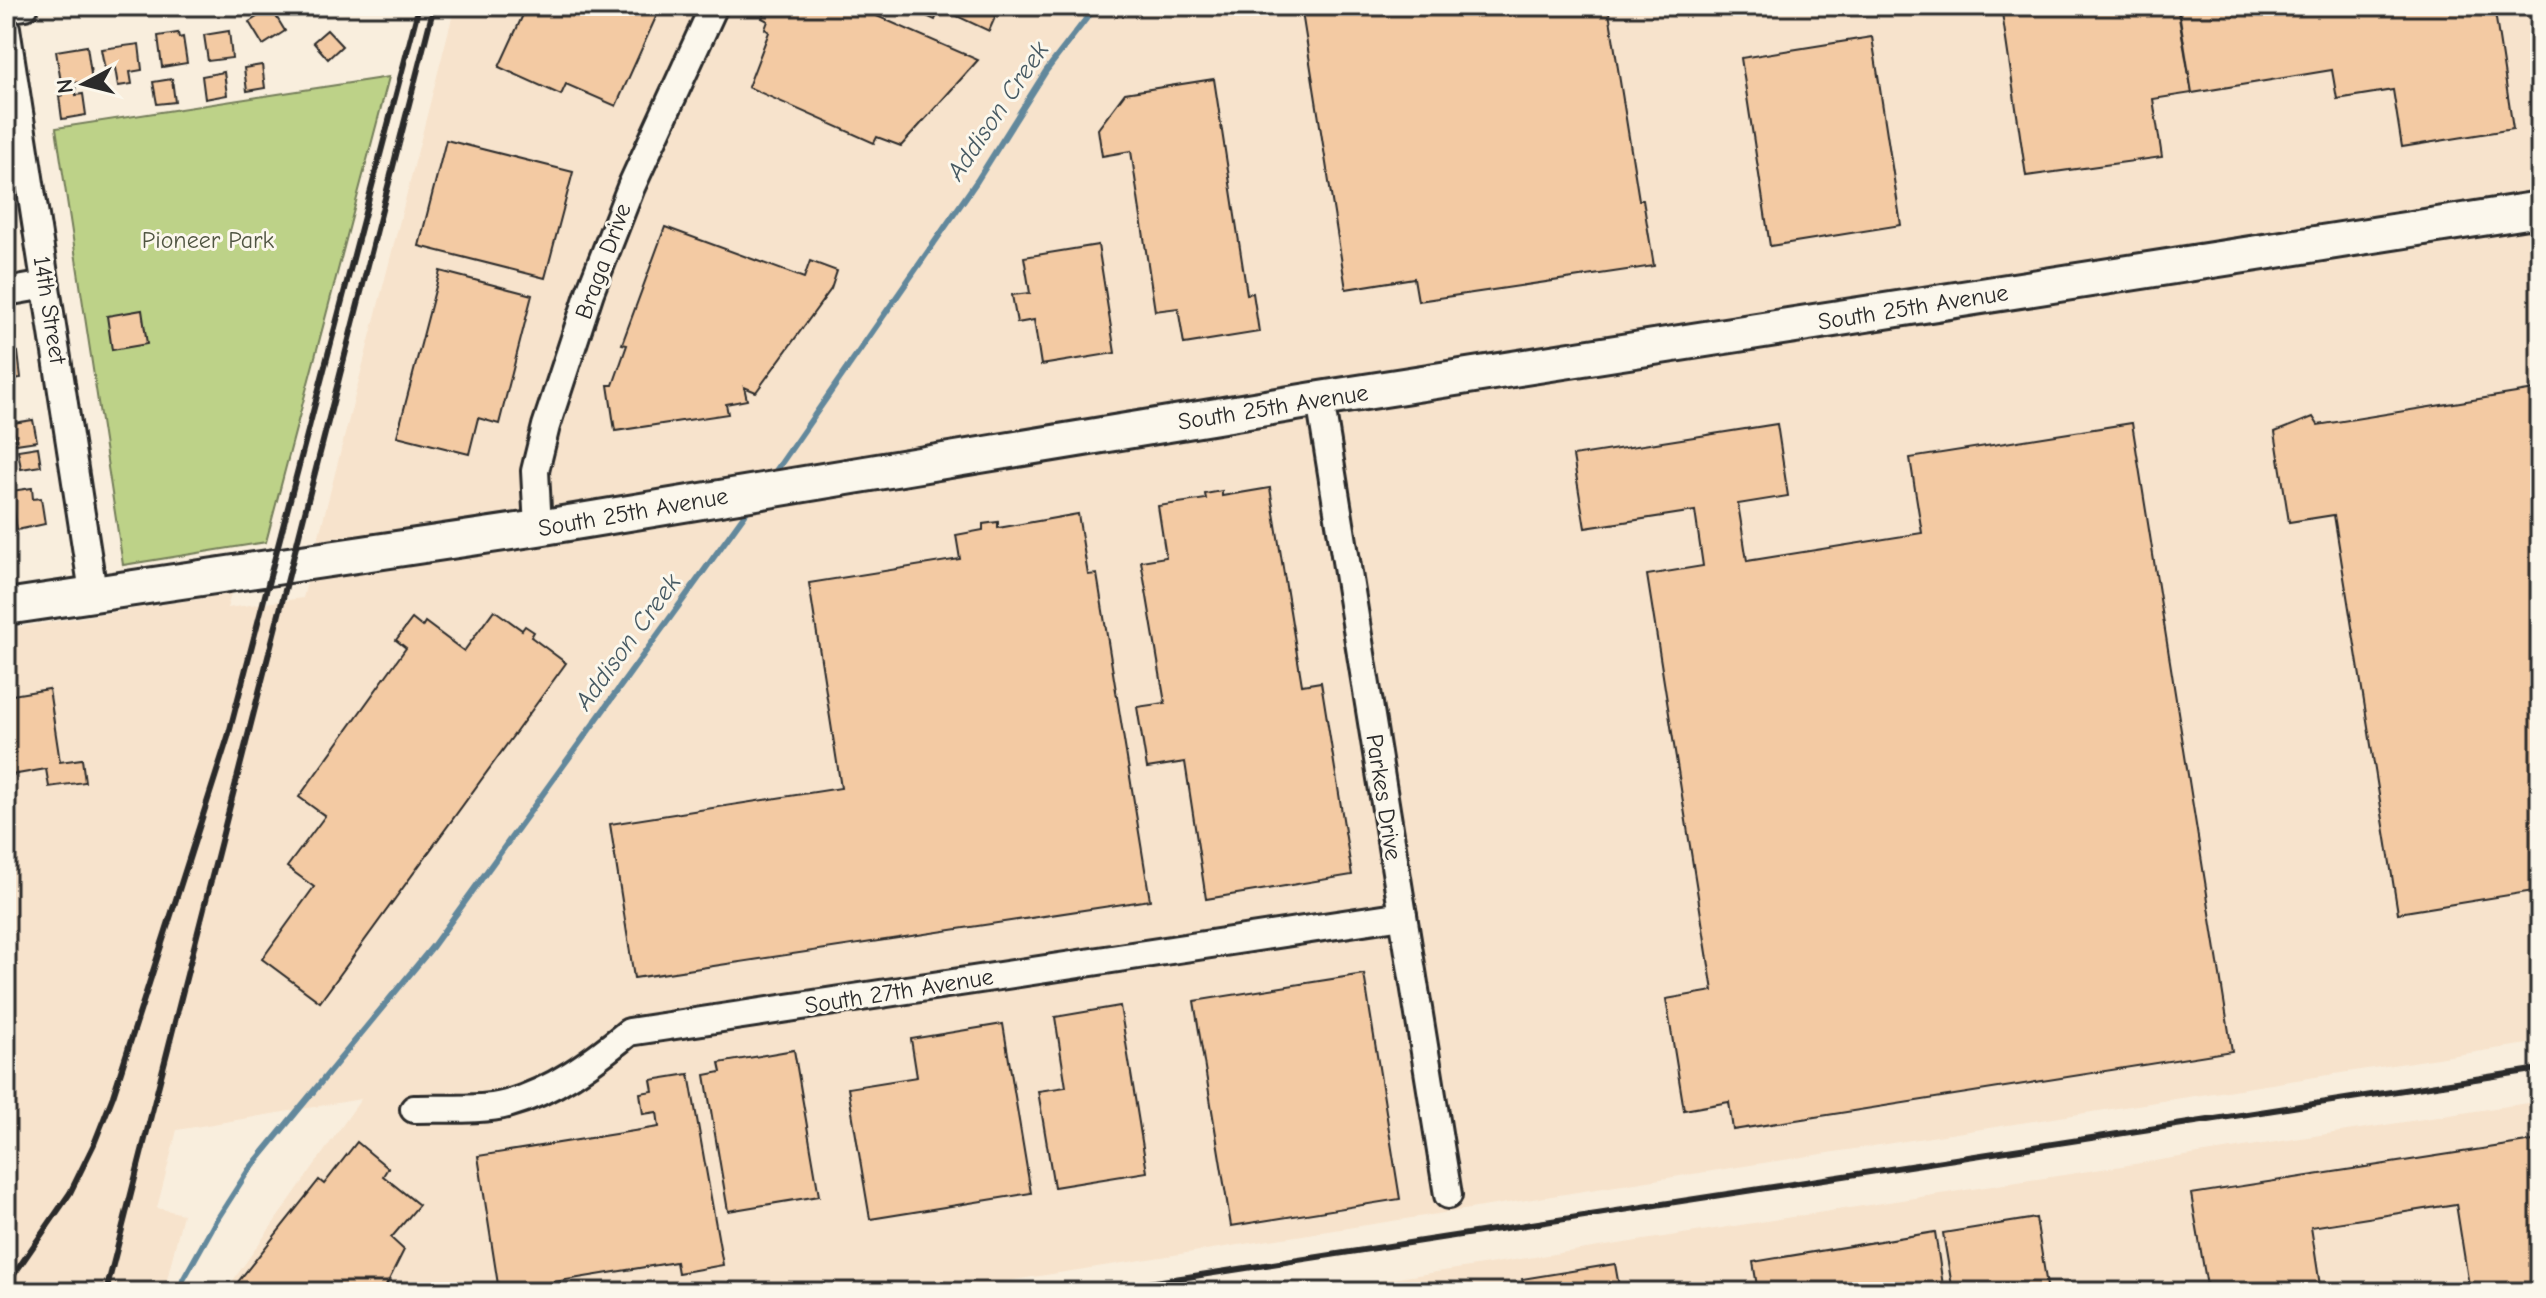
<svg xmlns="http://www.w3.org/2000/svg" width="2546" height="1298" font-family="'Comic Neue',sans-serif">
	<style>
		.built { fill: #f7e3cc }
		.green { fill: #bdd288; stroke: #747e5a; stroke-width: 2 }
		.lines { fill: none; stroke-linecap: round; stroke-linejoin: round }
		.stream { stroke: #62889c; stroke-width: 6 }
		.building { fill: #f3caa3; stroke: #2b2b2b; stroke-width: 2 }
		.minor-casing { stroke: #2b2b2b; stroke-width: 32 }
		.major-casing { stroke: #2b2b2b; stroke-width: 40 }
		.minor { stroke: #fbf7ec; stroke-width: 26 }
		.major { stroke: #fbf7ec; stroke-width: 34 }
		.rail { stroke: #2b2b2b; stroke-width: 6 }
		.labels { text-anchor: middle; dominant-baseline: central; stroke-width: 6; stroke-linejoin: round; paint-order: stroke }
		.park-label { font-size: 24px; fill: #505542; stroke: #fbf7ec }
		.street-label { font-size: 24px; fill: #2b2b2b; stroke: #fbf7ec }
		.water-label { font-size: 26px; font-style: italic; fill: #475a63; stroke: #fbf7ec }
	</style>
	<rect width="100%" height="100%" fill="#f9eedd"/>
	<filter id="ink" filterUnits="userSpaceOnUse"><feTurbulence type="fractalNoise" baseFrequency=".0125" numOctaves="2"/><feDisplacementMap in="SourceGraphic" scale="16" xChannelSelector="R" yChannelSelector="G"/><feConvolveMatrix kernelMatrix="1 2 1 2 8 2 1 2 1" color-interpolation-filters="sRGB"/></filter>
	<g filter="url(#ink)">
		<g class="built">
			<path d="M 455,6 L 2540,6 L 2540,1042 L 937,1292 L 225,1292 L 361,1099 L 177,1130 L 157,1208 L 183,1214 L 164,1292 L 6,1292 L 6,629 L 231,594 L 227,608 L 303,598 Z"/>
			<path d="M 2540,1101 L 2540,1292 L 1308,1292 Z"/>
		</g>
		<path class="green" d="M 389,77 L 266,542 L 123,565 L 56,128 Z"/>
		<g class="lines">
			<g class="stream">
				<path d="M 771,478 L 977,181 L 1046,71 L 1096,6"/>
				<path d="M 180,1292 L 183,1280 L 216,1221 L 248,1171 L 433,946 L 750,507"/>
			</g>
		</g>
		<g class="building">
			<path d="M 302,6 L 319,6 L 314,14 Z"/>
			<path d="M 527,6 L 661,6 L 616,106 L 566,84 L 561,95 L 499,67 Z"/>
			<path d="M 767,6 L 854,6 L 978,60 L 901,146 L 877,137 L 874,143 L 748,87 L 769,32 L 765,29 L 768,21 L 762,18 Z"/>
			<path d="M 904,6 L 1000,6 L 989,31 L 940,8 L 935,20 Z"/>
			<path d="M 1301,6 L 1608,6 L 1639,200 L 1643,200 L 1654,266 L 1418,301 L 1414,278 L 1346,289 Z"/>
			<path d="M 1730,6 L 1773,6 L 1732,13 Z"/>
			<path d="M 2001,6 L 2177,6 L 2192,93 L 2153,99 L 2162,157 L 2026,176 Z"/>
			<path d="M 2178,6 L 2494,6 L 2513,129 L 2402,147 L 2393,90 L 2337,99 L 2332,70 L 2192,93 Z"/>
			<path d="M 271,8 L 285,31 L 263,45 L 249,22 Z"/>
			<path d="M 327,30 L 342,46 L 328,59 L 313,42 Z"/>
			<path d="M 229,31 L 232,58 L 208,61 L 204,35 Z"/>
			<path d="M 178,33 L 179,38 L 183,37 L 187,63 L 162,67 L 158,36 Z"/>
			<path d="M 1872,37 L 1901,225 L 1770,246 L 1741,58 Z"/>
			<path d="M 139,44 L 142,70 L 130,72 L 132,84 L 118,86 L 115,68 L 105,70 L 101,49 Z"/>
			<path d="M 87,46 L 92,81 L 75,83 L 76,95 L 83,94 L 86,115 L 62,119 L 59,96 L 63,95 L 56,51 Z"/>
			<path d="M 262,65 L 265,88 L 247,91 L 244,68 Z"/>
			<path d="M 224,72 L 227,95 L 205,99 L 202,76 Z"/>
			<path d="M 172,79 L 175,102 L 157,104 L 153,82 Z"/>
			<path d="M 1214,79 L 1247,294 L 1253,293 L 1259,332 L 1184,344 L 1178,308 L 1155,311 L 1131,151 L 1102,156 L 1098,129 L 1125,93 Z"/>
			<path d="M 446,140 L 573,172 L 545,278 L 419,246 Z"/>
			<path d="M 665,227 L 804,278 L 810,261 L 837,271 L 831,289 L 756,392 L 744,387 L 747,400 L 726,404 L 728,414 L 615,431 L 608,385 L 613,385 L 627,345 L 622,344 Z"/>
			<path d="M 1098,245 L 1115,353 L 1041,365 L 1034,320 L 1017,323 L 1012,295 L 1030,293 L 1024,257 Z"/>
			<path d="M 440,271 L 532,295 L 499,424 L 478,418 L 469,454 L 397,436 Z"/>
			<path d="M 142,310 L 147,344 L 112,350 L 107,316 Z"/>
			<path d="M 18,352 L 21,378 L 6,380 L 6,354 Z"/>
			<path d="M 2535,390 L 2540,419 L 2540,890 L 2398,913 L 2334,515 L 2289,522 L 2275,432 L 2313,417 L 2318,425 Z"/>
			<path d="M 33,420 L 37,441 L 16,444 L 13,423 Z"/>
			<path d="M 2132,423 L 2232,1051 L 1733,1130 L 1729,1102 L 1684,1110 L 1666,999 L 1713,991 L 1647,575 L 1703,566 L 1695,511 L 1585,528 L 1573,456 L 1777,424 L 1788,496 L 1738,504 L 1747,561 L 1922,533 L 1910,458 Z"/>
			<path d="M 38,447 L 41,466 L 21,469 L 18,450 Z"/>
			<path d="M 32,488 L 33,499 L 41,498 L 45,524 L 17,530 L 11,491 Z"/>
			<path d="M 1270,488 L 1302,685 L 1321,682 L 1352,875 L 1206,899 L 1185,762 L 1147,768 L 1137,707 L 1165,703 L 1141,561 L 1166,557 L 1158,506 L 1206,499 L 1205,494 L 1222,491 L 1222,496 Z"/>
			<path d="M 1078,514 L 1088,575 L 1097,574 L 1150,900 L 634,978 L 610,824 L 841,788 L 809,583 L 960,559 L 956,535 L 983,530 L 983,524 L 998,522 L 998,528 Z"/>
			<path d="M 494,610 L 522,630 L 525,626 L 534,632 L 531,637 L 566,663 L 320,1002 L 262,959 L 314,887 L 287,867 L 325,816 L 299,797 L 406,648 L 396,640 L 412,619 L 422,627 L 425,622 L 464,651 Z"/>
			<path d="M 49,689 L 60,762 L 82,759 L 85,782 L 49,787 L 46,769 L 6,776 L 6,696 Z"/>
			<path d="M 1364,974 L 1400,1199 L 1231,1226 L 1194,1001 Z"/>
			<path d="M 1120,1006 L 1147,1172 L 1054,1187 L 1038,1091 L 1066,1087 L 1055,1017 Z"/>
			<path d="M 1003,1024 L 1031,1193 L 870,1219 L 848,1088 L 917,1077 L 911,1039 Z"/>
			<path d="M 794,1050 L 819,1196 L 728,1211 L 705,1075 L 721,1072 L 719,1063 Z"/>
			<path d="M 689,1074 L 723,1265 L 678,1273 L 676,1262 L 499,1291 L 478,1156 L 659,1127 L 657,1112 L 643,1114 L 640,1093 L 653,1091 L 651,1080 Z"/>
			<path d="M 2540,1140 L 2540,1292 L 2470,1292 L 2456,1204 L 2311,1227 L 2321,1292 L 2208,1292 L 2191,1194 Z"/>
			<path d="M 357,1142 L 388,1168 L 383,1176 L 419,1205 L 391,1238 L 404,1250 L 383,1292 L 230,1292 L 319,1180 L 324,1184 Z"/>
			<path d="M 2036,1218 L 2048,1292 L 1953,1292 L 1943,1233 Z"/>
			<path d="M 1935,1232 L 1944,1292 L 1758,1292 L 1753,1262 Z"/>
			<path d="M 1615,1264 L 1620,1292 L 1525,1292 L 1522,1279 Z"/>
			<path d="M 1722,1283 L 1723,1292 L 1669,1292 Z"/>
			<path d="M 2187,1285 L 2188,1292 L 2147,1292 Z"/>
		</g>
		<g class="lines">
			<defs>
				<g id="minor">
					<path d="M 6,9 L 25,6"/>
					<path d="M 6,28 L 93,592"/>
					<path d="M 6,292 L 46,285"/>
					<path d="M 1320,399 L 1448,1195"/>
					<path d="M 538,528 L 535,471 L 546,426 L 590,292 L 631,187 L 714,6"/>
					<path d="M 414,1109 C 440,1108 483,1111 507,1104 C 554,1091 592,1062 629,1032 L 1403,915"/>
				</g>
				<path id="major" d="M 6,607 L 538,528 L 1320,399 L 2540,209"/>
			</defs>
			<use href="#minor" class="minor-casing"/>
			<use href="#major" class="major-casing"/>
			<use href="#minor" class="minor"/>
			<use href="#major" class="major"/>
			<g class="rail">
				<path d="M 6,1286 L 70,1193 L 94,1144 L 113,1096 L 228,737 L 419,6"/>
				<path d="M 106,1292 L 434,6"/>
				<path d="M 1090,1292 L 2540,1069"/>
			</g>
		</g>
	</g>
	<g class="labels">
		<g class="park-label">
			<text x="208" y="240">Pioneer Park</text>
		</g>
		<g class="street-label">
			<text transform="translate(603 261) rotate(-70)">Braga Drive</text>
			<text transform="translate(1913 307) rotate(-9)">South 25th Avenue</text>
			<text transform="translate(50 310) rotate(81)">14th Street</text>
			<text transform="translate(1273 407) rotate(-9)">South 25th Avenue</text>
			<text transform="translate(633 512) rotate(-10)">South 25th Avenue</text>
			<text transform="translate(1384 797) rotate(81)">Parkes Drive</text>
			<text transform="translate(899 991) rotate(-9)">South 27th Avenue</text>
		</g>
		<g class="water-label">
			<text transform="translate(998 111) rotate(-56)">Addison Creek</text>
			<text transform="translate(628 642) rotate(-54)">Addison Creek</text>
		</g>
	</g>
	<rect width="2546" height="1298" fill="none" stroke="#fbf7ec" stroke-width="32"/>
	<rect x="16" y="16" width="2514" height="1266" fill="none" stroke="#2b2b2b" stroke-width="3" filter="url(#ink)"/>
	<g transform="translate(84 84) rotate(263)" stroke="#fbf7ec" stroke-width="6" paint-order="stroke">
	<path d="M0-6L14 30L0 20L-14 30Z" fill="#2b2b2b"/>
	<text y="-12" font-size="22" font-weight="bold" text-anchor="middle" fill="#2b2b2b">N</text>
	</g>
</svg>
